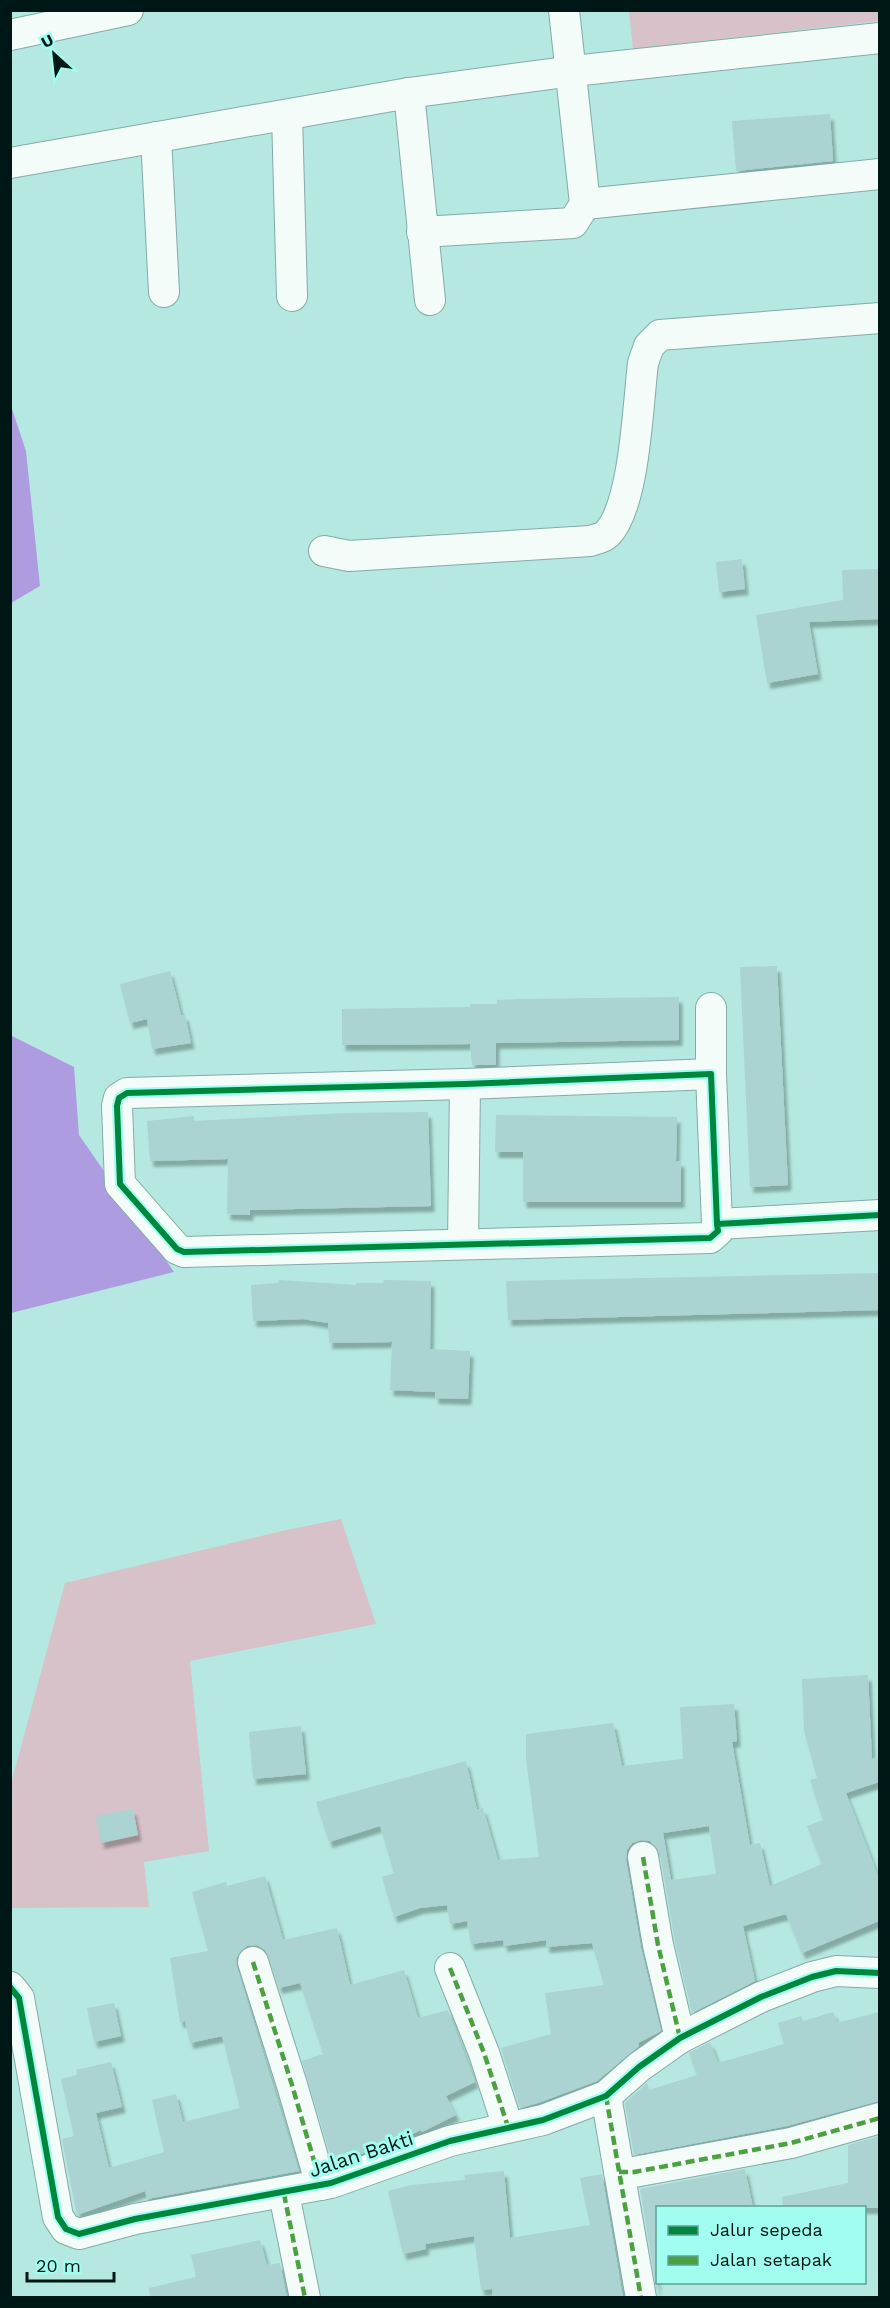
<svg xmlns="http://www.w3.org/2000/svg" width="890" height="2308" font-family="'Work Sans',sans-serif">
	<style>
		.green { fill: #d6c2c8 }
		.water { fill: #ad9ce0 }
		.building { fill: #aad3d1; fill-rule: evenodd; filter: url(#shadow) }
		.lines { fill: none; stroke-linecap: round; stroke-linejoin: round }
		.street-casing { stroke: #83aca6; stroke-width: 32 }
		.street { stroke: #f4fcfa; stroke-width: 30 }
		.quiet { stroke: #4ba140; stroke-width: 4.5; stroke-dasharray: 9 4.5; stroke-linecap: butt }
		.cycleway-casing { stroke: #a0fdef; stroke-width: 10 }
		.cycleway { stroke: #00873e; stroke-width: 6 }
		.labels { text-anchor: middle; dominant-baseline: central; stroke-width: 6; stroke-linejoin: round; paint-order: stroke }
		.street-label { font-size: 20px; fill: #001815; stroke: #a0fdef }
	</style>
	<defs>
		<filter id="shadow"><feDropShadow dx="3.5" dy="6" stdDeviation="1.5" flood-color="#0004"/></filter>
	</defs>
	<rect width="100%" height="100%" fill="#b5e8e0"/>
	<g class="green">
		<path d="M 879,10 L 879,21 L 633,49 L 629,11 Z"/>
		<path d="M 341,1519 L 376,1624 L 190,1661 L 209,1851 L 144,1862 L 149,1907 L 11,1908 L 11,1784 L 65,1583 L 282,1531 Z"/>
	</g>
	<g class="water">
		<path d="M 11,406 L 26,451 L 40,586 L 11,603 Z"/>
		<path d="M 10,1035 L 74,1067 L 79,1135 L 174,1272 L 11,1313 Z"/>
	</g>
	<g class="building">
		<path d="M 830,114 L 833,161 L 736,171 L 732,121 Z"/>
		<path d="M 742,559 L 745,589 L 719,592 L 716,562 Z"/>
		<path d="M 879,569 L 879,619 L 809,622 L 818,674 L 767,683 L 756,615 L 843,600 L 842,570 Z"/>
		<path d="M 777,966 L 788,1185 L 750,1187 L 740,967 Z"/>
		<path d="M 170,971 L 181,1015 L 185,1015 L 191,1043 L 152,1049 L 147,1019 L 130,1023 L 120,984 Z"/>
		<path d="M 679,997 L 679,1040 L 496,1043 L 496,1065 L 472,1065 L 470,1044 L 342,1045 L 342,1009 L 470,1007 L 470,1004 L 497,1004 L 497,1000 L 521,999 Z"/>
		<path d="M 428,1112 L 431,1206 L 250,1210 L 250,1215 L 227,1214 L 228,1159 L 150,1161 L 147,1121 L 194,1116 L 194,1121 L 346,1113 Z"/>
		<path d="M 496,1115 L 677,1117 L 676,1161 L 681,1161 L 681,1202 L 523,1202 L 523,1152 L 495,1152 Z"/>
		<path d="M 879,1273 L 879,1310 L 508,1320 L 506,1281 Z"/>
		<path d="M 279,1280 L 356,1285 L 356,1283 L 383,1283 L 384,1280 L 431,1281 L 430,1349 L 470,1351 L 468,1399 L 435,1398 L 435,1392 L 390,1390 L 392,1342 L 329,1343 L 328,1323 L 303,1319 L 253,1321 L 251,1285 L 278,1283 Z"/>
		<path d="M 868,1675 L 872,1759 L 879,1757 L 879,1782 L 846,1793 L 879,1878 L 879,1921 L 802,1953 L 786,1914 L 743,1926 L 755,1981 L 692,2013 L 675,1942 L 660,1854 L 650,1841 L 641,1840 L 632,1843 L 627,1850 L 626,1860 L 641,1948 L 661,2031 L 638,2043 L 639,2046 L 597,2081 L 538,2103 L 520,2108 L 501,2048 L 551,2034 L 545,1993 L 604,1985 L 592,1943 L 546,1947 L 546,1940 L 504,1946 L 503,1940 L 471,1944 L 467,1921 L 450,1924 L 447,1905 L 420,1908 L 394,1917 L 382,1877 L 394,1873 L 380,1826 L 329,1842 L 316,1802 L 466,1761 L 477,1810 L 483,1808 L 498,1860 L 539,1857 L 526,1759 L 526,1734 L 613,1723 L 622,1766 L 683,1759 L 680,1707 L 734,1704 L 737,1741 L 732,1742 L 750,1845 L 760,1843 L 770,1886 L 822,1864 L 807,1826 L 823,1820 L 810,1780 L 817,1778 L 804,1731 L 802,1679 ZM 709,1826 L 716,1874 L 671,1880 L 663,1833 Z"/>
		<path d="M 301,1726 L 306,1774 L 253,1779 L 249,1732 Z"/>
		<path d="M 133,1809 L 138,1835 L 101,1843 L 96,1816 Z"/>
		<path d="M 265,1876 L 283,1940 L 337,1928 L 350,1985 L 404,1970 L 418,2018 L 448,2010 L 475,2082 L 446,2096 L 456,2115 L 422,2132 L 421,2130 L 392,2143 L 333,2164 L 302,2061 L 323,2054 L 300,1983 L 279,1988 L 265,1950 L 257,1945 L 247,1946 L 236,1958 L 237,1967 L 299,2171 L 147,2199 L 145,2191 L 77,2215 L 62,2139 L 74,2136 L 61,2079 L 77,2075 L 76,2070 L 111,2062 L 122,2107 L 96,2113 L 109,2168 L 164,2152 L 152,2100 L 176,2094 L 183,2122 L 240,2108 L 222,2036 L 190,2043 L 185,2021 L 180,2022 L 170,1958 L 208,1951 L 192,1892 L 226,1882 L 227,1886 Z"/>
		<path d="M 114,2003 L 121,2036 L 94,2042 L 87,2008 Z"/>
		<path d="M 833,2012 L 837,2023 L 879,2012 L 879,2101 L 787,2126 L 634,2155 L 625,2103 L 647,2083 L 649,2090 L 697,2075 L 689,2053 L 710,2042 L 718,2063 L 784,2044 L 778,2023 L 801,2016 L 803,2021 Z"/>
		<path d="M 879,2136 L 879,2208 L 783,2208 L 782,2197 L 848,2183 L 848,2145 Z"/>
		<path d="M 745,2169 L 753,2208 L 657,2208 L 657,2292 L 640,2189 Z"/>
		<path d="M 504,2171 L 510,2238 L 590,2225 L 580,2178 L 602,2174 L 623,2298 L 493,2298 L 492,2289 L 481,2290 L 474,2236 L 425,2244 L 426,2249 L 403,2254 L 388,2191 L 411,2185 L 465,2180 L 464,2175 Z"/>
		<path d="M 260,2240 L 267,2265 L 280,2263 L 287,2298 L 150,2298 L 149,2288 L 196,2277 L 191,2255 Z"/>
	</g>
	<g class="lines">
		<defs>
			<g id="street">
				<path d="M 10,35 L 128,10"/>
				<path d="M 409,93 L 430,300"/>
				<path d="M 287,115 L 292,296"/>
				<path d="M 156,137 L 164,292"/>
				<path d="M 10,163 L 409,93 L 573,71 L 880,38"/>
				<path d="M 585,204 L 880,174"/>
				<path d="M 422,232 L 573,223 L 585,204 L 564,10"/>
				<path d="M 324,551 L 349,556 L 590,541 C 596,539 603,538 607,534 C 635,506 638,403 643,363 L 649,346 L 660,335 L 880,318"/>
				<path d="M 711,1008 L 711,1074"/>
				<path d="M 717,1224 L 711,1074 L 465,1084 L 127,1093 L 119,1098 L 117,1106 L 120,1184 L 177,1249 L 184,1252 L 710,1238 L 718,1231 L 717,1224 L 880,1215"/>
				<path d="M 463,1244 L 465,1084"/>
				<path d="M 643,1857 L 658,1945 L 680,2038"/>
				<path d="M 253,1962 L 292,2085 L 321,2185"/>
				<path d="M 450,1968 L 484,2053 L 508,2127"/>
				<path d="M 10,1987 L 19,1998 L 58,2217 L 66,2229 L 79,2234 L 135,2219 L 331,2183 L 450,2141 L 543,2120 L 606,2096 L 639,2067 L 680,2038 L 761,1997 L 812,1977 L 836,1971 L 880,1973"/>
				<path d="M 606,2096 L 641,2298"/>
				<path d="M 619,2172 L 634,2172 L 791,2143 L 880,2118"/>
				<path d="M 284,2194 L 305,2298"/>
			</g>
		</defs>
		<use href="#street" class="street-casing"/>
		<use href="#street" class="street"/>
		<g class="quiet">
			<path d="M 643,1857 L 658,1945 L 680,2038"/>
			<path d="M 253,1962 L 292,2085 L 321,2185"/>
			<path d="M 450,1968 L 484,2053 L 508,2127"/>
			<path d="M 606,2096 L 641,2298"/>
			<path d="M 619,2172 L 634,2172 L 791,2143 L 880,2118"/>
			<path d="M 284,2194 L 305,2298"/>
		</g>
		<defs>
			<g id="cycleway">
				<path d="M 717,1224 L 711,1074 L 465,1084 L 127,1093 L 119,1098 L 117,1106 L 120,1184 L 177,1249 L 184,1252 L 710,1238 L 718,1231 L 717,1224 L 880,1215"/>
				<path d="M 10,1987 L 19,1998 L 58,2217 L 66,2229 L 79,2234 L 135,2219 L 331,2183 L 450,2141 L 543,2120 L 606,2096 L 639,2067 L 680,2038 L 761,1997 L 812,1977 L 836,1971 L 880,1973"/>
			</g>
		</defs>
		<use href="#cycleway" class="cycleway-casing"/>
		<use href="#cycleway" class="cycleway"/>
	</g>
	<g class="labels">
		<g class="street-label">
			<text transform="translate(361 2154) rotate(-18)">Jalan Bakti</text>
		</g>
	</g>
	<rect width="890" height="2308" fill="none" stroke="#001815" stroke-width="24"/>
	<rect x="656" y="2206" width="210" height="78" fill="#a0fdef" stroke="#60a198" stroke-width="1.5"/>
	<rect x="668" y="2226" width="30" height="9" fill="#00873e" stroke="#60a198" stroke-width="1.5"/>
	<text x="710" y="2236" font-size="18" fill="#001815">Jalur sepeda</text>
	<rect x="668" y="2256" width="30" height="9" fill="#4ba140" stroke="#60a198" stroke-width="1.5"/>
	<text x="710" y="2266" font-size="18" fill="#001815">Jalan setapak</text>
	<g transform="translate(54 54) rotate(333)" stroke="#a0fdef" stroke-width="4.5" paint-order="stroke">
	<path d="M0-4.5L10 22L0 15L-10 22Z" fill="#001815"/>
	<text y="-9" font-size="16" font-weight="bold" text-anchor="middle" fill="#001815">U</text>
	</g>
	<path d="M27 2272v9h87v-9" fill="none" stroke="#001815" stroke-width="3"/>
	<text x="36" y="2272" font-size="18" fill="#001815" stroke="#a0fdef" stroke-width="4.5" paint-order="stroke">20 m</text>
</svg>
